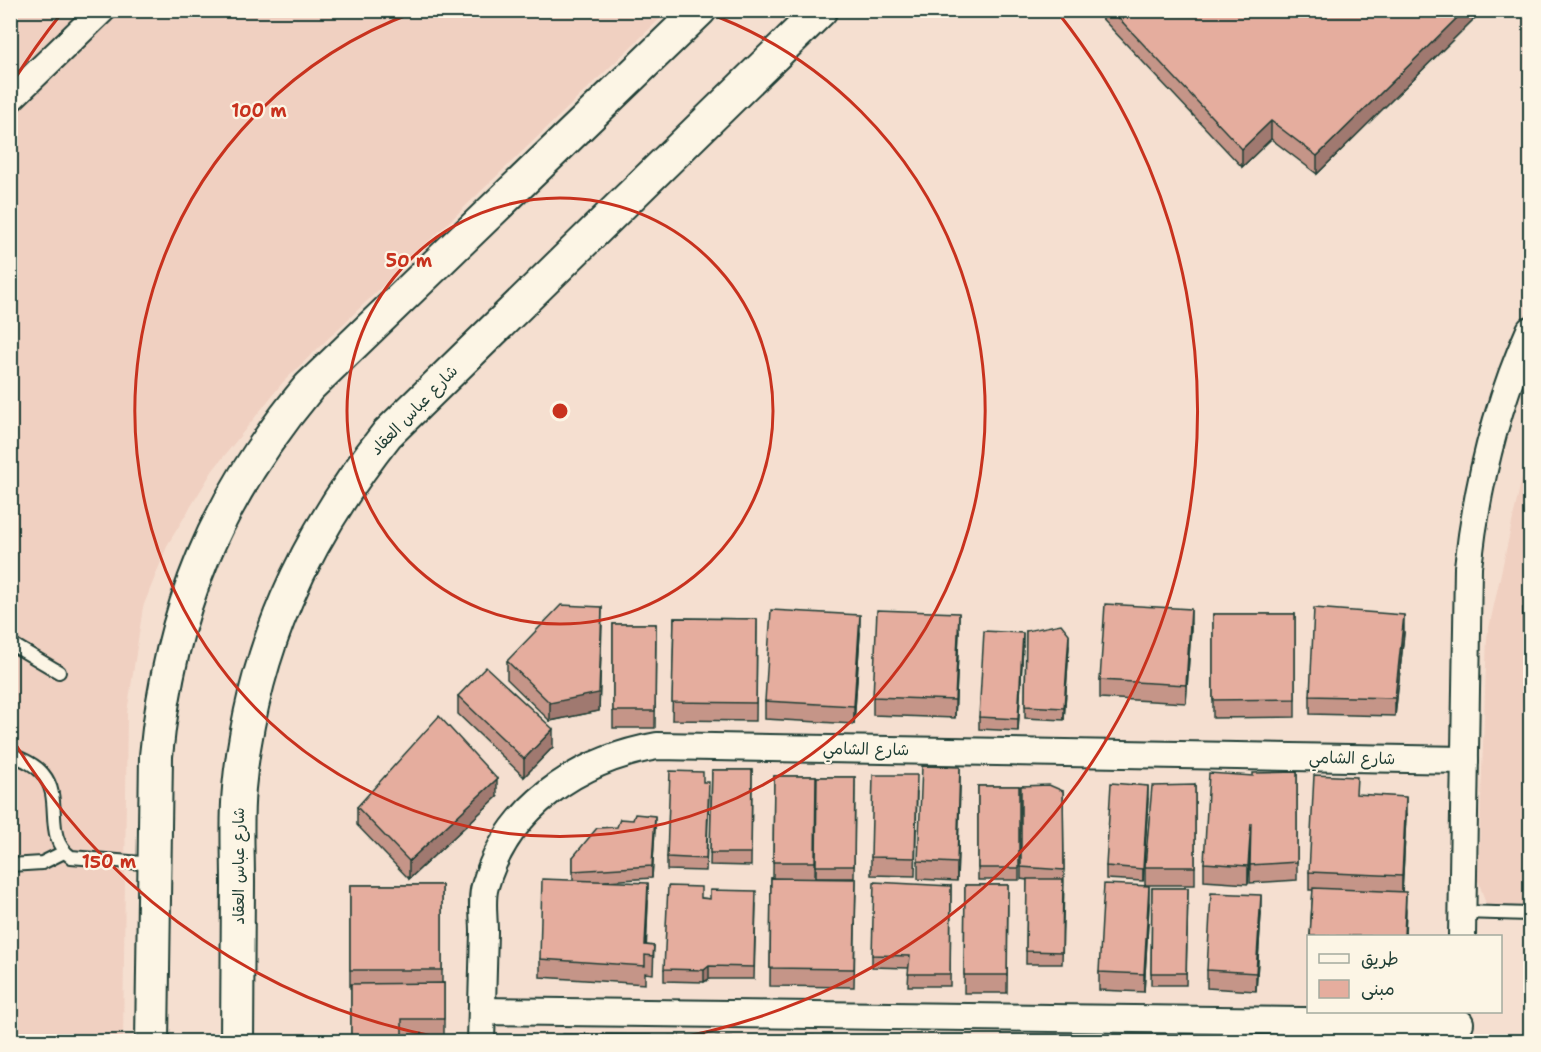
<svg xmlns="http://www.w3.org/2000/svg" width="1541" height="1052" font-family="'Shantell Sans','Playpen Sans Arabic',sans-serif">
	<style>
		.built { fill: #f0d0c1 }
		.lines { fill: none; stroke-linecap: round; stroke-linejoin: round }
		.service-casing { stroke: #1f3d34; stroke-width: 16 }
		.minor-casing { stroke: #1f3d34; stroke-width: 30 }
		.tertiary-casing { stroke: #1f3d34; stroke-width: 36 }
		.service { stroke: #fcf5e5; stroke-width: 12 }
		.minor { stroke: #fcf5e5; stroke-width: 26 }
		.tertiary { stroke: #fcf5e5; stroke-width: 32 }
		.wall { fill: #c59588; stroke: #1f3d34; stroke-width: 1.5 }
		.shaded-wall { fill: #a0796f; stroke: #1f3d34; stroke-width: 1.5 }
		.building { fill: #e5ad9e; stroke: #1f3d34; stroke-width: 1.5 }
		.ring { fill: none; stroke: #c8321e; stroke-width: 3 }
		.labels { text-anchor: middle; dominant-baseline: central; stroke-width: 4.5; stroke-linejoin: round; paint-order: stroke }
		.street-label { font-size: 16px; fill: #1f3d34; stroke: #fcf5e5 }
		.centre { fill: #c8321e; stroke: #fcf5e5; stroke-width: 3 }
		.ring-label { font-size: 18px; text-anchor: middle; font-weight: bold; fill: #c8321e; stroke: #fcf5e5; stroke-width: 4.5; stroke-linejoin: round; paint-order: stroke }
	</style>
	<rect width="100%" height="100%" fill="#f5dfd0"/>
	<filter id="ink" filterUnits="userSpaceOnUse"><feTurbulence type="fractalNoise" baseFrequency=".0167" numOctaves="2"/><feDisplacementMap in="SourceGraphic" scale="12" xChannelSelector="R" yChannelSelector="G"/><feConvolveMatrix kernelMatrix="1 2 1 2 8 2 1 2 1" color-interpolation-filters="sRGB"/></filter>
	<g filter="url(#ink)">
		<g class="built">
			<path d="M 10,11 L 668,11 L 283,382 L 213,470 L 168,544 L 143,607 L 127,713 L 123,1041 L 11,1041 Z"/>
			<path d="M 1526,459 L 1530,461 L 1530,909 L 1487,907 L 1478,880 L 1487,637 Z"/>
		</g>
		<g class="lines">
			<defs>
				<g id="service">
					<path d="M 10,643 L 59,672"/>
					<path d="M 10,754 C 22,759 35,764 43,774 C 64,799 42,836 71,857 L 153,864"/>
					<path d="M 10,865 L 42,863 L 64,852"/>
					<path d="M 1462,912 L 1530,914"/>
				</g>
				<g id="minor">
					<path d="M 10,99 L 102,10"/>
					<path d="M 1462,936 L 1468,567 C 1477,484 1496,406 1530,330"/>
					<path d="M 482,1011 L 1460,1023"/>
					<path d="M 481,1042 C 482,1005 483,968 484,932 C 484,917 481,899 485,886 C 508,806 579,760 657,746 L 1465,760"/>
				</g>
				<g id="tertiary">
					<path d="M 152,1042 L 156,756 C 170,609 215,500 309,387 L 700,10"/>
					<path d="M 237,1042 C 237,989 238,936 238,883 C 238,851 236,819 239,788 C 252,652 303,540 387,434 L 821,10"/>
				</g>
			</defs>
			<use href="#service" class="service-casing"/>
			<use href="#minor" class="minor-casing"/>
			<use href="#tertiary" class="tertiary-casing"/>
			<use href="#service" class="service"/>
			<use href="#minor" class="minor"/>
			<use href="#tertiary" class="tertiary"/>
		</g>
		<g class="wall">
			<path d="M 1094,10 L 1483,10 L 1317,174 L 1271,139 L 1242,167 Z"/>
			<rect x="1523" y="608" width="7" height="60"/>
			<path d="M 1213,614 L 1295,614 L 1295,717 L 1213,718 Z"/>
			<path d="M 674,618 L 757,619 L 756,721 L 672,720 Z"/>
			<path d="M 613,624 L 656,624 L 655,728 L 613,728 Z"/>
			<path d="M 602,625 L 599,711 L 550,721 L 507,679 L 507,661 Z"/>
			<path d="M 1191,627 L 1186,703 L 1100,698 L 1100,680 Z"/>
			<path d="M 959,631 L 955,718 L 873,715 L 873,697 Z"/>
			<path d="M 1026,631 L 1069,646 L 1064,720 L 1025,718 Z"/>
			<path d="M 860,633 L 854,724 L 765,719 L 765,701 Z"/>
			<path d="M 1404,633 L 1395,716 L 1310,714 L 1310,696 Z"/>
			<path d="M 1023,645 L 1018,731 L 979,729 L 979,717 Z"/>
			<path d="M 458,696 L 553,747 L 524,777 L 458,714 Z"/>
			<path d="M 712,770 L 752,770 L 751,866 L 710,865 Z"/>
			<path d="M 1297,772 L 1297,880 L 1250,883 L 1250,843 L 1248,884 L 1204,881 L 1204,863 L 1253,776 Z"/>
			<path d="M 774,776 L 816,776 L 815,879 L 856,879 L 854,987 L 770,986 L 771,878 L 773,878 Z"/>
			<path d="M 817,777 L 855,777 L 854,878 L 816,878 Z"/>
			<path d="M 703,782 L 709,795 L 706,871 L 667,870 L 667,857 Z"/>
			<path d="M 960,785 L 957,881 L 918,879 L 918,861 Z"/>
			<path d="M 1195,785 L 1195,885 L 1145,885 L 1145,867 Z"/>
			<rect x="978" y="786" width="41" height="94"/>
			<path d="M 1021,786 L 1063,791 L 1064,882 L 1062,964 L 1026,964 L 1027,880 L 1021,879 Z"/>
			<path d="M 917,793 L 915,876 L 871,875 L 871,857 Z"/>
			<path d="M 1357,795 L 1406,815 L 1402,892 L 1406,910 L 1405,936 L 1310,936 L 1313,890 L 1309,890 L 1309,872 Z"/>
			<path d="M 497,797 L 409,879 L 357,825 L 357,807 Z"/>
			<path d="M 1148,798 L 1143,881 L 1106,879 L 1106,866 Z"/>
			<path d="M 655,828 L 652,878 L 606,881 L 648,901 L 646,945 L 654,946 L 653,974 L 645,973 L 645,984 L 540,977 L 540,959 L 573,880 L 573,857 Z"/>
			<path d="M 350,885 L 442,885 L 442,983 L 444,983 L 444,1037 L 402,1037 L 402,1038 L 351,1041 L 351,988 L 350,988 Z"/>
			<path d="M 965,885 L 1008,885 L 1007,993 L 964,993 Z"/>
			<path d="M 951,886 L 950,986 L 908,986 L 909,968 L 872,967 L 872,955 Z"/>
			<path d="M 1152,888 L 1188,888 L 1186,985 L 1151,985 Z"/>
			<path d="M 701,898 L 756,904 L 754,979 L 709,979 L 704,982 L 664,981 L 664,969 Z"/>
			<path d="M 1149,904 L 1144,992 L 1099,990 L 1099,972 Z"/>
			<path d="M 1261,913 L 1256,991 L 1207,988 L 1207,970 Z"/>
		</g>
		<g class="shaded-wall">
			<path d="M 1465,10 L 1483,10 L 1317,174 L 1317,156 Z"/>
			<path d="M 1271,121 L 1271,139 L 1242,167 L 1242,149 Z"/>
			<path d="M 602,607 L 599,711 L 550,721 L 550,703 Z"/>
			<path d="M 1191,609 L 1191,627 L 1186,703 L 1186,685 Z"/>
			<path d="M 959,613 L 959,631 L 955,718 L 955,700 Z"/>
			<path d="M 860,615 L 860,633 L 854,724 L 854,706 Z"/>
			<path d="M 1404,615 L 1404,633 L 1395,716 L 1395,698 Z"/>
			<path d="M 1023,633 L 1023,645 L 1018,731 L 1018,719 Z"/>
			<path d="M 1069,634 L 1069,646 L 1064,720 L 1064,708 Z"/>
			<path d="M 553,729 L 553,747 L 524,777 L 524,759 Z"/>
			<path d="M 960,767 L 960,785 L 957,881 L 957,863 Z"/>
			<path d="M 497,779 L 497,797 L 409,879 L 409,861 Z"/>
			<path d="M 1148,786 L 1148,798 L 1143,881 L 1143,869 Z"/>
			<path d="M 1406,797 L 1406,815 L 1402,894 L 1402,876 Z"/>
			<path d="M 655,816 L 655,828 L 652,878 L 652,866 Z"/>
			<path d="M 1251,823 L 1251,841 L 1248,884 L 1248,866 Z"/>
			<path d="M 648,883 L 648,901 L 646,955 L 645,945 Z"/>
			<path d="M 1149,886 L 1149,904 L 1144,992 L 1144,974 Z"/>
			<path d="M 1406,892 L 1405,936 L 1404,936 Z"/>
			<path d="M 1261,895 L 1261,913 L 1256,991 L 1256,973 Z"/>
			<path d="M 709,966 L 709,979 L 704,982 L 704,970 Z"/>
		</g>
		<g class="building">
			<path d="M 1111,10 L 1465,10 L 1317,156 L 1271,121 L 1242,149 Z"/>
			<path d="M 1105,604 L 1191,609 L 1186,685 L 1100,680 Z"/>
			<path d="M 561,605 L 602,607 L 599,693 L 550,703 L 507,661 Z"/>
			<path d="M 1314,608 L 1404,615 L 1395,698 L 1310,696 Z"/>
			<rect x="1523" y="608" width="7" height="42"/>
			<path d="M 771,610 L 860,615 L 854,706 L 765,701 Z"/>
			<path d="M 877,610 L 959,613 L 955,700 L 873,697 Z"/>
			<path d="M 1213,614 L 1295,614 L 1295,699 L 1213,700 Z"/>
			<path d="M 674,618 L 757,619 L 756,703 L 672,702 Z"/>
			<path d="M 613,624 L 656,624 L 655,711 L 613,711 Z"/>
			<path d="M 1061,624 L 1069,634 L 1064,708 L 1025,706 L 1026,631 Z"/>
			<path d="M 984,631 L 1023,633 L 1018,719 L 979,717 Z"/>
			<path d="M 486,667 L 553,729 L 524,759 L 458,696 Z"/>
			<path d="M 439,716 L 497,779 L 409,861 L 357,807 Z"/>
			<path d="M 922,766 L 960,767 L 957,863 L 918,861 Z"/>
			<path d="M 712,770 L 752,770 L 751,853 L 710,853 Z"/>
			<path d="M 670,771 L 703,772 L 703,782 L 709,782 L 706,859 L 667,857 Z"/>
			<path d="M 1297,772 L 1297,862 L 1250,865 L 1251,823 L 1248,866 L 1204,863 L 1209,773 L 1253,776 L 1253,773 Z"/>
			<path d="M 873,775 L 917,775 L 915,858 L 871,857 Z"/>
			<path d="M 1314,775 L 1357,777 L 1356,794 L 1406,797 L 1402,876 L 1309,872 Z"/>
			<path d="M 774,776 L 816,776 L 815,862 L 773,862 Z"/>
			<path d="M 817,777 L 855,777 L 854,866 L 816,866 Z"/>
			<path d="M 1111,783 L 1148,786 L 1143,869 L 1106,866 Z"/>
			<path d="M 1049,785 L 1063,791 L 1064,870 L 1021,867 L 1021,786 Z"/>
			<path d="M 1195,785 L 1195,867 L 1145,867 L 1152,786 Z"/>
			<rect x="978" y="786" width="41" height="82"/>
			<path d="M 635,814 L 655,816 L 652,866 L 573,871 L 573,857 L 597,828 L 617,827 L 620,819 L 633,820 Z"/>
			<path d="M 771,878 L 856,879 L 854,969 L 770,968 Z"/>
			<path d="M 542,879 L 648,883 L 645,945 L 654,946 L 653,956 L 645,955 L 645,966 L 540,959 Z"/>
			<path d="M 1027,879 L 1063,879 L 1062,952 L 1026,951 Z"/>
			<path d="M 874,882 L 951,886 L 950,974 L 908,974 L 910,956 L 872,955 Z"/>
			<path d="M 1104,884 L 1149,886 L 1144,974 L 1099,972 Z"/>
			<rect x="350" y="885" width="92" height="85"/>
			<path d="M 965,885 L 1008,885 L 1007,975 L 964,975 Z"/>
			<path d="M 668,886 L 701,887 L 701,898 L 710,899 L 710,890 L 756,891 L 754,967 L 709,966 L 704,970 L 664,969 Z"/>
			<path d="M 1152,888 L 1188,888 L 1186,973 L 1151,973 Z"/>
			<path d="M 1313,888 L 1406,892 L 1404,936 L 1310,936 Z"/>
			<path d="M 1211,893 L 1261,895 L 1256,973 L 1207,970 Z"/>
			<path d="M 444,983 L 444,1019 L 402,1019 L 402,1038 L 443,1037 L 443,1041 L 351,1041 L 351,984 Z"/>
			<path d="M 563,1034 L 651,1035 L 650,1041 L 563,1041 Z"/>
			<path d="M 768,1035 L 814,1036 L 813,1041 L 768,1041 Z"/>
			<path d="M 669,1036 L 756,1039 L 756,1041 L 669,1041 Z"/>
			<path d="M 1207,1037 L 1296,1040 L 1296,1041 L 1207,1041 Z"/>
		</g>
	</g>
	<g class="ring">
		<circle cx="560" cy="411" r="213"/>
		<path d="M705 12A425 425 0 1 1 415 12"/>
		<path d="M460 1041A638 638 0 0 1 13 740M13 82A638 638 0 0 1 61 14M1059 14A638 638 0 0 1 660 1041"/>
	</g>
	<g class="labels">
		<g class="street-label">
			<text transform="translate(414 410) rotate(-46)">شارع عباس العقاد</text>
			<text transform="translate(866 749) rotate(1)">شارع الشامي</text>
			<text transform="translate(1352 758) rotate(1)">شارع الشامي</text>
			<text transform="translate(238 866) rotate(-90)">شارع عباس العقاد</text>
		</g>
	</g>
	<circle cx="560" cy="411" r="9" class="centre"/>
	<g class="ring-label">
		<text x="259" y="117">100 m</text>
		<text x="409" y="267">50 m</text>
		<text x="109" y="868">150 m</text>
	</g>
	<rect width="1541" height="1052" fill="none" stroke="#fcf5e5" stroke-width="36"/>
	<rect x="18" y="18" width="1505" height="1016" fill="none" stroke="#1f3d34" stroke-width="2" filter="url(#ink)"/>
	<rect x="1307" y="935" width="195" height="78" fill="#fcf5e5" stroke="#a4ab9e" stroke-width="1.5"/>
	<rect x="1319" y="954" width="30" height="9" fill="#fcf5e5" stroke="#a4ab9e" stroke-width="1.5"/>
	<text x="1361" y="965" font-size="18" fill="#1f3d34">طريق</text>
	<rect x="1319" y="980" width="30" height="18" fill="#e5ad9e" stroke="#a4ab9e" stroke-width="1.5"/>
	<text x="1361" y="995" font-size="18" fill="#1f3d34">مبنى</text>
</svg>
